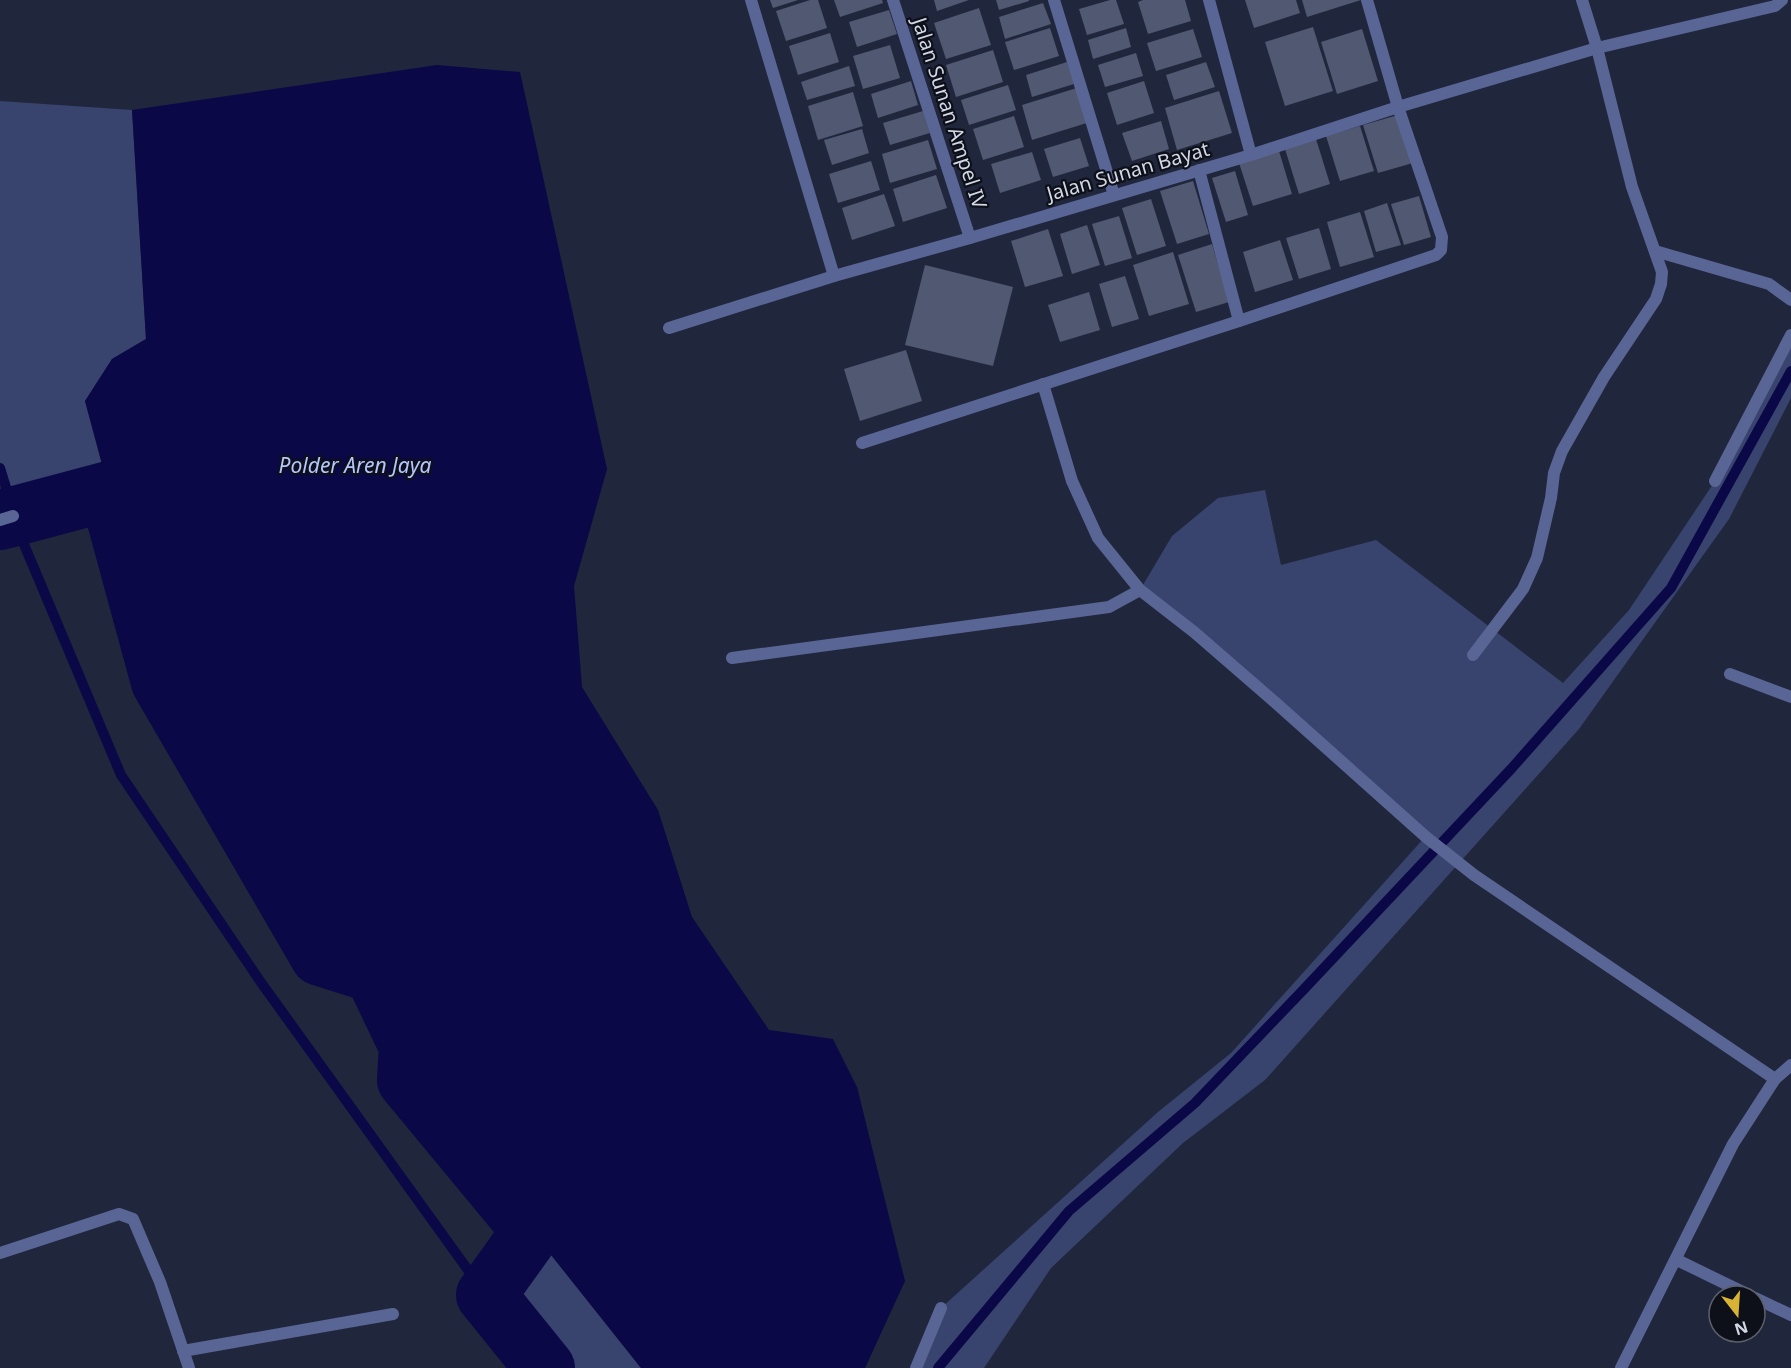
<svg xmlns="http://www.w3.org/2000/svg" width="1791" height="1368" font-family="'Noto Sans',sans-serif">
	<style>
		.green { fill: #39446e }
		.water { fill: #0a0847 }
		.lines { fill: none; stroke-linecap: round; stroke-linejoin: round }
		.stream { stroke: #0a0847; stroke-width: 10 }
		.river { stroke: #0a0847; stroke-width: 60 }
		.building { fill: #515871 }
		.lane { stroke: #596695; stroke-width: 12 }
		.street { stroke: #596695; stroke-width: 12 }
		.labels { text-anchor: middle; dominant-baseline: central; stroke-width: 4.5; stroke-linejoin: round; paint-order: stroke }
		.street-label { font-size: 20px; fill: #d3d8e6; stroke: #0d1019 }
		.water-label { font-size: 21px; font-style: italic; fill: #b4c5ff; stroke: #0d1019 }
	</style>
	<rect width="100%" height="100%" fill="#20263c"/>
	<g class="green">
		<path d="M 0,101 L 132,110 L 146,339 L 112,359 L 85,401 L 109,491 L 13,516 L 0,473 Z"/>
		<path d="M 1791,335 L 1791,398 L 1729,519 L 1579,729 L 1265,1080 L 1183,1143 L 1051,1268 L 984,1368 L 916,1368 L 941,1308 L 1158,1112 L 1231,1053 L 1425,837 L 1140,590 L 1172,536 L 1218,498 L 1265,490 L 1281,565 L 1376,540 L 1563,683 L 1629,610 L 1715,481 Z"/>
		<path d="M 532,1231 L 641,1368 L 545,1368 L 486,1295 Z"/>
	</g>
	<path class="water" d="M 437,65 L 520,72 L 607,469 L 574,586 L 582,687 L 658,810 L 692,917 L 769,1030 L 833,1039 L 857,1087 L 905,1281 L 865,1368 L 641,1368 L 532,1231 L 407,1080 L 409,1046 L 374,973 L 320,956 L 161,682 L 85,401 L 112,359 L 146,339 L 132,110 Z"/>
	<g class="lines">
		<g class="stream">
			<path d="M 0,468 L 23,542 L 121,775 L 260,981 L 486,1295 L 545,1368"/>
			<path d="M 938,1368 L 1069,1211 L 1195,1103 L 1306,987 L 1512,768 L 1671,588 L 1791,371"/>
		</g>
		<path class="river" d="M 0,520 L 109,491 L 161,682 L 320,956 L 374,973 L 409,1046 L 407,1080 L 532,1231 L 486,1295 L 545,1368"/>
	</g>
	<g class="building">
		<path d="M 770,0 L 798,0 L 773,8 Z"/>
		<path d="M 810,0 L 818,0 L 827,28 L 786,41 L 776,11 Z"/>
		<path d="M 834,0 L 882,0 L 883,3 L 840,17 Z"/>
		<path d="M 934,0 L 969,0 L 937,11 Z"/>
		<path d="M 996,0 L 1029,0 L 1029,1 L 999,10 Z"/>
		<path d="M 1110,0 L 1116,0 L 1124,24 L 1087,35 L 1079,9 Z"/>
		<path d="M 1143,0 L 1185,0 L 1191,21 L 1148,34 L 1138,2 Z"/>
		<path d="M 1245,0 L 1296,0 L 1300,13 L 1254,28 Z"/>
		<path d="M 1302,0 L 1361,0 L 1307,17 Z"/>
		<path d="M 1043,3 L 1051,24 L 1005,39 L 999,17 Z"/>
		<path d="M 979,8 L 991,45 L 946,59 L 934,23 Z"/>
		<path d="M 889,10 L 897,34 L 857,47 L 849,22 Z"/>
		<path d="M 1313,27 L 1333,91 L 1285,106 L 1265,42 Z"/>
		<path d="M 1050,28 L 1059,56 L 1014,70 L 1005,42 Z"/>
		<path d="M 1126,28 L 1131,47 L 1093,59 L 1088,40 Z"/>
		<path d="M 1193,29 L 1202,57 L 1156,71 L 1147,43 Z"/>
		<path d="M 1362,29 L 1378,81 L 1337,94 L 1321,42 Z"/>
		<path d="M 830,33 L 839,62 L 798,75 L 789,46 Z"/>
		<path d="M 890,45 L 900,78 L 863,89 L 853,56 Z"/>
		<path d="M 993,50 L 1003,82 L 956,97 L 946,65 Z"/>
		<path d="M 1136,53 L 1143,76 L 1105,87 L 1098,65 Z"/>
		<path d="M 1067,62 L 1074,84 L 1032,97 L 1026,75 Z"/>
		<path d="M 1206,62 L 1215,87 L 1174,100 L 1166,75 Z"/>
		<path d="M 849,66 L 855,86 L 807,100 L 801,82 Z"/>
		<path d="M 911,81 L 918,105 L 878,118 L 871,94 Z"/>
		<path d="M 1144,81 L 1154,113 L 1117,125 L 1107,93 Z"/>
		<path d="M 1008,85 L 1016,110 L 969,125 L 961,100 Z"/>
		<path d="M 1080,87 L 1090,122 L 1032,140 L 1022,105 Z"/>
		<path d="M 1219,91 L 1232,133 L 1177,150 L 1165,108 Z"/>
		<path d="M 853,92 L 863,126 L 818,140 L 808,106 Z"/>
		<path d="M 923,111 L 930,133 L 890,145 L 883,123 Z"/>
		<path d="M 1398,115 L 1413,163 L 1378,173 L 1363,125 Z"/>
		<path d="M 1014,116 L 1024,147 L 983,160 L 973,129 Z"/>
		<path d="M 1161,121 L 1169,149 L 1132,161 L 1122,133 Z"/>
		<path d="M 1360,126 L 1374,171 L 1340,181 L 1326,136 Z"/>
		<path d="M 862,129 L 869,153 L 832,165 L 824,140 Z"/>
		<path d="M 1080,138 L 1089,166 L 1053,177 L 1044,149 Z"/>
		<path d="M 1316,139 L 1330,184 L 1299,194 L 1285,149 Z"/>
		<path d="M 928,140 L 937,169 L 890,183 L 882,154 Z"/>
		<path d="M 1279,151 L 1292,194 L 1253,206 L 1239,163 Z"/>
		<path d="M 1032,152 L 1041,180 L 1000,193 L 991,164 Z"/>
		<path d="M 871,161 L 880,190 L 838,203 L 829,174 Z"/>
		<path d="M 1235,171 L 1248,215 L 1226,222 L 1212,178 Z"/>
		<path d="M 936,175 L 947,208 L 903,222 L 893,189 Z"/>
		<path d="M 1193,181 L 1209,234 L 1177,244 L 1160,191 Z"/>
		<path d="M 884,194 L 895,226 L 852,240 L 842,208 Z"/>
		<path d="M 1419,196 L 1431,237 L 1404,245 L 1391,204 Z"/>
		<path d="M 1151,199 L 1166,246 L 1137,255 L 1122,208 Z"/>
		<path d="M 1387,203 L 1401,245 L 1376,252 L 1364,211 Z"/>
		<path d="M 1360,212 L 1374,257 L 1340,267 L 1327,222 Z"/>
		<path d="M 1119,216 L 1132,258 L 1105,266 L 1092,224 Z"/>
		<path d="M 1087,225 L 1100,265 L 1072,274 L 1060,234 Z"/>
		<path d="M 1319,228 L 1331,269 L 1299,279 L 1286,238 Z"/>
		<path d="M 1048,229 L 1063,276 L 1025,287 L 1011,241 Z"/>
		<path d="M 1280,240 L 1293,280 L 1255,292 L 1243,252 Z"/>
		<path d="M 1212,244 L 1229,302 L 1196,312 L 1178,255 Z"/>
		<path d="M 1173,252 L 1189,304 L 1149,316 L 1133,265 Z"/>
		<path d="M 925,265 L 1013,287 L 993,366 L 905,345 Z"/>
		<path d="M 1125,276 L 1139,319 L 1112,327 L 1099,284 Z"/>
		<path d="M 1089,292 L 1100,330 L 1060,342 L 1048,305 Z"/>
		<path d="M 906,350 L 922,401 L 860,421 L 844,369 Z"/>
	</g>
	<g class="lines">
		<g class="lane">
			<path d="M 1043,384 L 1072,481 L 1098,538 L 1140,590 L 1194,632 L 1277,704 L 1426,837 L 1474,875 L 1775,1079"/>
			<path d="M 732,658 L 1109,607 L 1140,590"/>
			<path d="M 916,1368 L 941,1308"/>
		</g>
		<g class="street">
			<path d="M 751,0 L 834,276"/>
			<path d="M 893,0 L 970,238"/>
			<path d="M 1054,0 L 1114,195"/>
			<path d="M 1209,0 L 1251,155"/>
			<path d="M 1199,170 L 1239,321"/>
			<path d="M 1655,251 L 1769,284 L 1791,300"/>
			<path d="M 669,328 L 834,276 L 970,238 L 1251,155 L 1398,107 L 1597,48 L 1775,6 L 1782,0"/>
			<path d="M 862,443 L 1239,321 L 1436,255 L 1441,250 L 1442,237 L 1398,107 L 1367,0"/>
			<path d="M 1715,481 L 1791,335"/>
			<path d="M 0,520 L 13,516"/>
			<path d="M 1473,655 L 1523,589 L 1537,558 L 1551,498 L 1554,473 L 1562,451 L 1604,377 L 1656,299 L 1661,284 L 1662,272 L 1632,187 L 1597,48 L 1582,0"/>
			<path d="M 1730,674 L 1791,697"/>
			<path d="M 0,1253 L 119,1214 L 133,1219 L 160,1282 L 189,1368"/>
			<path d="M 1677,1260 L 1751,1296"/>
			<path d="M 1755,1298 L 1791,1315"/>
			<path d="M 183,1351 L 393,1314"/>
			<path d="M 1621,1368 L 1733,1144 L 1775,1079 L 1791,1065"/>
		</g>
	</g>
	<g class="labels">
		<g class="street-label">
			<text transform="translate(950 113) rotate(72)">Jalan Sunan Ampel IV</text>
			<text transform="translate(1128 171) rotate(-16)">Jalan Sunan Bayat</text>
		</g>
		<g class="water-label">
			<text x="355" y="465">Polder Aren Jaya</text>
		</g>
	</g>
	<g transform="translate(1737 1314) rotate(163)"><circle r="28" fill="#0d1019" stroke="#5c606b" stroke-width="1.5"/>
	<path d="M0-4.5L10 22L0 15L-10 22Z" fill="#d9b434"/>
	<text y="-9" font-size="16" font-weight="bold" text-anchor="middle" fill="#d3d8e6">N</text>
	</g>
</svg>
